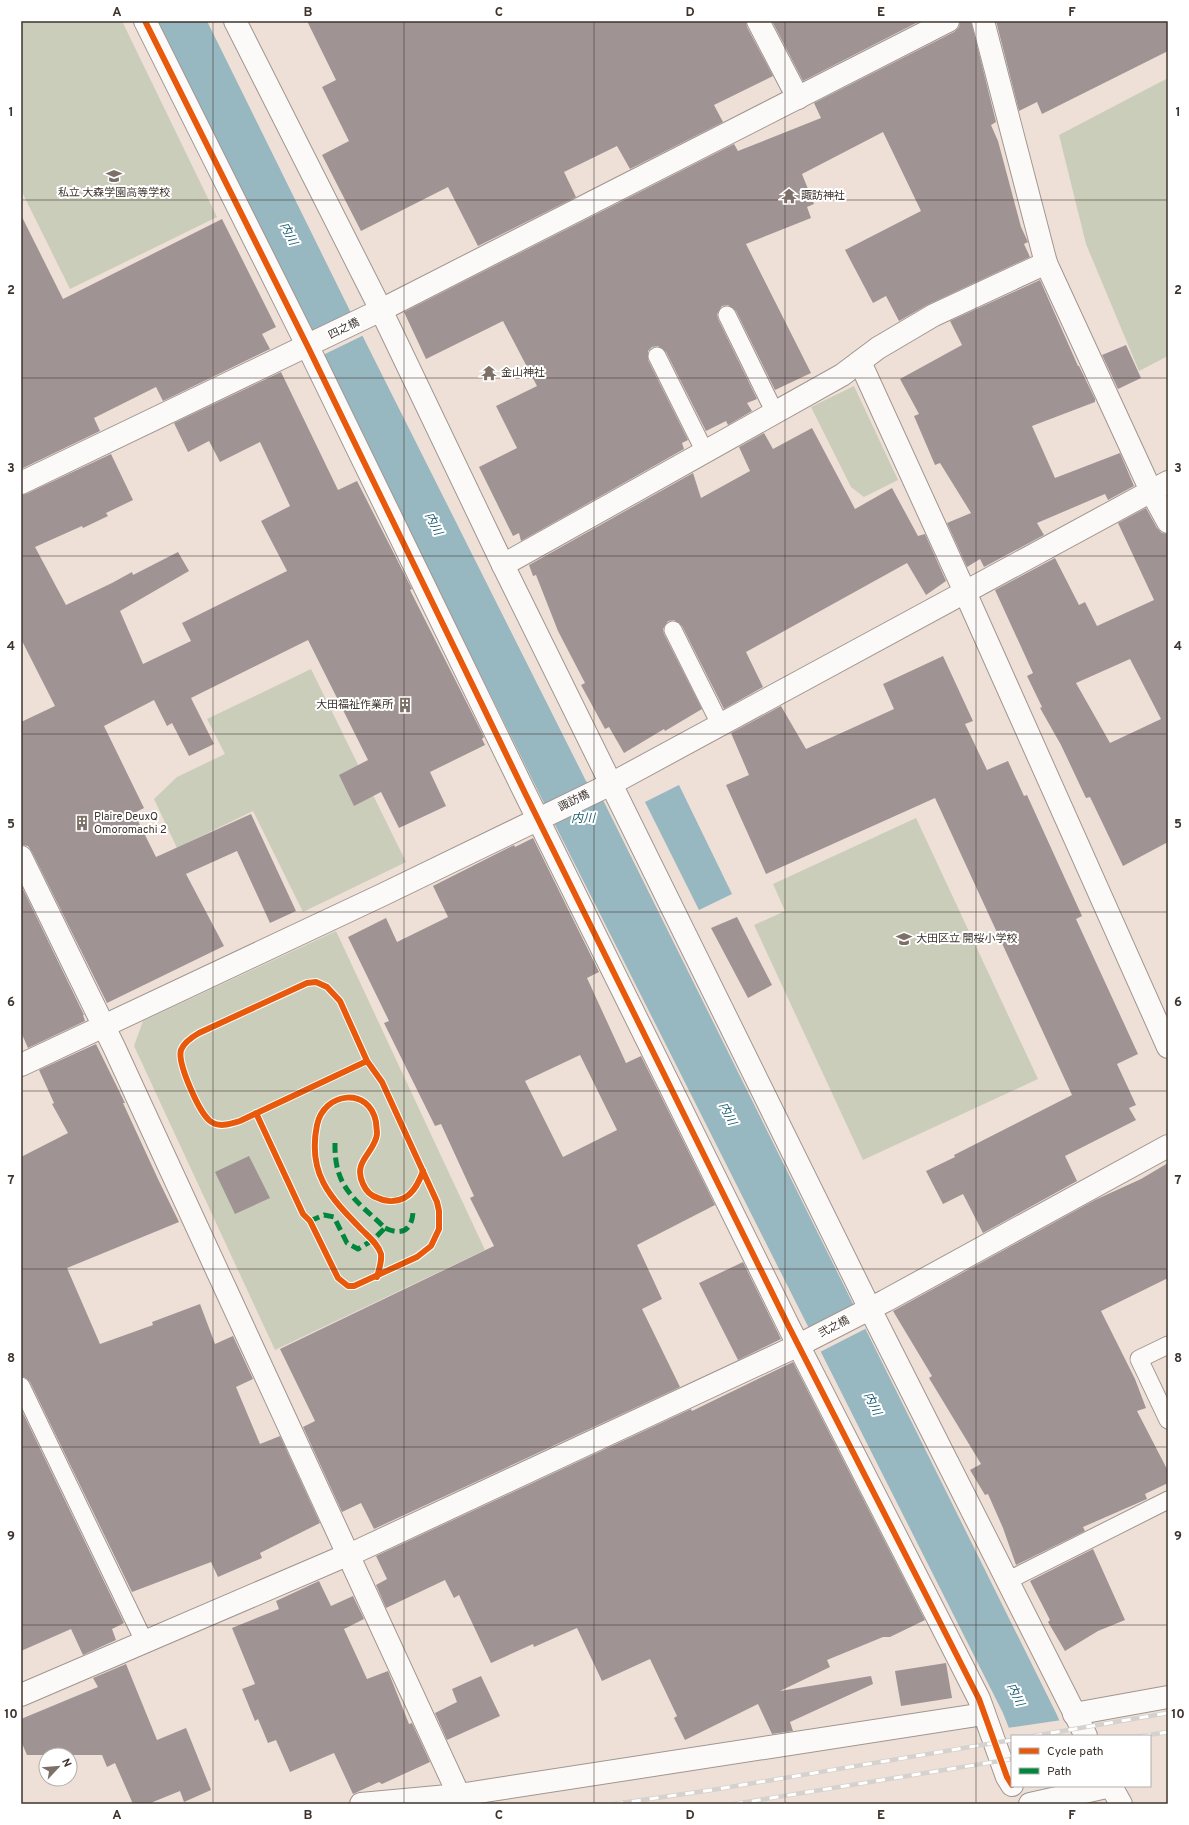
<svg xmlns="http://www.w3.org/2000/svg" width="1189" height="1825" font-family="Overpass,'Noto Sans JP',sans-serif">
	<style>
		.green { fill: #cacdb9 }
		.water { fill: #97b7c1 }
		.pier { fill: #eee0d7 }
		.building { fill: #a09394; fill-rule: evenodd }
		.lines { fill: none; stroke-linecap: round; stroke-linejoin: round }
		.service-casing { stroke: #a0968f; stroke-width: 19 }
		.minor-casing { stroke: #a0968f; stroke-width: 24 }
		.tertiary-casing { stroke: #a0968f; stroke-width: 24 }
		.service { stroke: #fcfaf9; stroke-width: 17 }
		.minor { stroke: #fcfaf9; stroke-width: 22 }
		.tertiary { stroke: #fcfaf9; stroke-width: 22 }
		.rail-casing { stroke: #d4d1ce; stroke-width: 4.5 }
		.rail { stroke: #fff; stroke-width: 3; stroke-dasharray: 9; stroke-linecap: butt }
		.quiet { stroke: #00873e; stroke-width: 5; stroke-dasharray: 10 5; stroke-linecap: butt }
		.cycleway-casing { stroke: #fff; stroke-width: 8 }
		.cycleway { stroke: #e8590c; stroke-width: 6 }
		.grid { fill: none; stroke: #3e342d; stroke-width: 1; stroke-opacity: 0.55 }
		.labels { text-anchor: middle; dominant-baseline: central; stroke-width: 4; stroke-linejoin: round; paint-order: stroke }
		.poi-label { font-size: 11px; fill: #3e342d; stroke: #fff; text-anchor: start }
		.street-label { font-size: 11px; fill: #3e342d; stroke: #fff }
		.water-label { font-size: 12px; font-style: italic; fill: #1a5e72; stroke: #fff }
		.neatline { fill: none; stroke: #3e342d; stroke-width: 1.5 }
		.grid-label { font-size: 13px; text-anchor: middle; font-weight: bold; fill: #3e342d }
	</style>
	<rect width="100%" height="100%" fill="#eee0d7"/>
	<g class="green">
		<path d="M 21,21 L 122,21 L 217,217 L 70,289 L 21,190 Z"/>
		<path d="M 1168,78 L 1168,356 L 1139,371 L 1086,244 L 1059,135 Z"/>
		<path d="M 854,386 L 898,480 L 864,497 L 851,487 L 811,407 Z"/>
		<path d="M 311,669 L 406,862 L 303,912 L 253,811 L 177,848 L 154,799 L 177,777 L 225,754 L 207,719 Z"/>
		<path d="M 916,818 L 1038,1079 L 863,1160 L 754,925 L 785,911 L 773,884 Z"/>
		<path d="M 336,931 L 485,1250 L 275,1350 L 134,1046 L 143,1021 Z"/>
	</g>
	<g class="water">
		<path d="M 157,21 L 207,21 L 352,315 L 586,781 L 604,802 L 1057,1715 L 1066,1736 L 1012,1736 L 1003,1713 L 543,801 Z"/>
		<path d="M 679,785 L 732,894 L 699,910 L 645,802 Z"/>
	</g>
	<g class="pier">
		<path d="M 355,317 L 364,335 L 323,355 L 314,337 Z"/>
		<path d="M 856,1305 L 867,1328 L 820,1352 L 820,1354 L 808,1329 Z"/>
		<path d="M 1062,1720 L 1068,1736 L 1012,1736 L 1012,1738 L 1007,1728 Z"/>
	</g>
	<g class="building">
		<path d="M 307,21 L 746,21 L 747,27 L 773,76 L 714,105 L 723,122 L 630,169 L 617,146 L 564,172 L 576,197 L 478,246 L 448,187 L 361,231 L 322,155 L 349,141 L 322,87 L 336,80 Z"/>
		<path d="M 772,21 L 920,21 L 803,81 Z"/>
		<path d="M 960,21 L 971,21 L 996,122 L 991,125 L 998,141 L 1021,227 L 1028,242 L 1024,244 L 1030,257 L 929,304 L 899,321 L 886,296 L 873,303 L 845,250 L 921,211 L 883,132 L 802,174 L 814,204 L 807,207 L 811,218 L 746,244 L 811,373 L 775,390 L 736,311 L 728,305 L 722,306 L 717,314 L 718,319 L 757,399 L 747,403 L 752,411 L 728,425 L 726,421 L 706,431 L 666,352 L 658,346 L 652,347 L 648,351 L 648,360 L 688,440 L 682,443 L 684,449 L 521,541 L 519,533 L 513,536 L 479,467 L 517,448 L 496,406 L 537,386 L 503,321 L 426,359 L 404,312 L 734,144 L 738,151 L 821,118 L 814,103 L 954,32 L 959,27 Z"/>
		<path d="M 996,21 L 1168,21 L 1168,51 L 1042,114 L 1037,102 L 1019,111 Z"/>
		<path d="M 21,215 L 63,299 L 222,219 L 276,327 L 262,334 L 270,349 L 163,401 L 156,387 L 94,418 L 100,431 L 21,469 Z"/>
		<path d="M 1040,280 L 1078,366 L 1079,366 L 1095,399 L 1095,402 L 1032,426 L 1055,478 L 1120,453 L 1134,486 L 1108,500 L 1105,494 L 1037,523 L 1044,535 L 984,567 L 980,559 L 967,567 L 947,523 L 971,513 L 940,463 L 935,465 L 914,416 L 919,414 L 900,379 L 962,345 L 950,321 Z"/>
		<path d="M 1126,345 L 1141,378 L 1118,389 L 1102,355 Z"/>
		<path d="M 281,372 L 338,490 L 357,481 L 412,589 L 410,590 L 484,737 L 482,739 L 485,745 L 430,772 L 446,806 L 399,828 L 381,792 L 354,806 L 339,775 L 368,760 L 308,640 L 191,698 L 214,744 L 189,756 L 172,723 L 167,726 L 154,700 L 104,726 L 144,808 L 134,813 L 156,857 L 251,814 L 296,911 L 270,923 L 237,851 L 186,874 L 224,946 L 107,1003 L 32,852 L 28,846 L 21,845 L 21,722 L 55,706 L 21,639 L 21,495 L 26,494 L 111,454 L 133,500 L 106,513 L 108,516 L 83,528 L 82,526 L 35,547 L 66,605 L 112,583 L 132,572 L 133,575 L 178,552 L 189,571 L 120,611 L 143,664 L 191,641 L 182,623 L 287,571 L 261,521 L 290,506 L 260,442 L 220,462 L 209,441 L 188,452 L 174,423 Z"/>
		<path d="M 812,428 L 855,509 L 892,488 L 918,536 L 925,534 L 946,581 L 926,595 L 907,563 L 746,652 L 763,687 L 724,709 L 682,626 L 674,620 L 668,621 L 663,629 L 664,634 L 702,709 L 665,731 L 664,729 L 624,753 L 609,727 L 605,729 L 581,685 L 585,683 L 558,631 L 536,575 L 533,576 L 529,565 L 693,473 L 701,498 L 750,471 L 739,447 L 764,433 L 773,449 Z"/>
		<path d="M 1146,508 L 1157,528 L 1162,533 L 1168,534 L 1168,842 L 1123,866 L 1090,797 L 1086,798 L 1061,745 L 1040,708 L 1042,707 L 1027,676 L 1033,673 L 995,590 L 1055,558 L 1079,605 L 1085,602 L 1097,626 L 1154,600 L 1118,523 ZM 1130,659 L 1161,719 L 1110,743 L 1076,683 Z"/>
		<path d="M 943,656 L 973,721 L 965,724 L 987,770 L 1008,761 L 1024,796 L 1027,795 L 1082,916 L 1076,919 L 1138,1054 L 1117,1064 L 1136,1105 L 1129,1108 L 1136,1120 L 1065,1156 L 1077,1181 L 983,1233 L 963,1194 L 943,1204 L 926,1171 L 955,1157 L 954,1155 L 1072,1095 L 935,798 L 766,874 L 726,785 L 749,775 L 731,733 L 781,706 L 806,749 L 894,709 L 883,684 Z"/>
		<path d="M 533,838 L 599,972 L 587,978 L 626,1063 L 641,1056 L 715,1205 L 637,1245 L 662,1299 L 642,1309 L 680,1387 L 374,1529 L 361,1503 L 342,1512 L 303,1427 L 315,1421 L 280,1349 L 494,1246 L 470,1198 L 474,1196 L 441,1124 L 435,1126 L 384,1023 L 389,1021 L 348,937 L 386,918 L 397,942 L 448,917 L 433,886 L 514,845 L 515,847 ZM 580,1055 L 617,1130 L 563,1157 L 525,1081 Z"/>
		<path d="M 21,885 L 84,1015 L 83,1015 L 85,1021 L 28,1048 L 21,1032 Z"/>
		<path d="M 737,917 L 772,985 L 748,998 L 711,928 Z"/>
		<path d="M 96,1044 L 125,1103 L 123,1103 L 158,1179 L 179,1222 L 67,1268 L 100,1344 L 153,1325 L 152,1322 L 200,1304 L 215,1344 L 233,1336 L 253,1379 L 236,1387 L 260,1444 L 280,1436 L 320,1523 L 260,1553 L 262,1558 L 218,1577 L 211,1562 L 132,1592 L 30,1382 L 26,1378 L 21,1376 L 21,1157 L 68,1133 L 52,1104 L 54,1103 L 39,1070 Z"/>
		<path d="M 249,1156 L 270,1198 L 235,1214 L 215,1172 Z"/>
		<path d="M 1168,1163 L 1168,1278 L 1101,1311 L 1135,1379 L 1146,1408 L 1137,1411 L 1168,1471 L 1168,1483 L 1145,1494 L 1147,1499 L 1083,1527 L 1085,1531 L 1016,1565 L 1003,1528 L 988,1494 L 985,1495 L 970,1470 L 981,1464 L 929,1378 L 932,1376 L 893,1311 L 1095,1200 L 1141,1179 Z"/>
		<path d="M 743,1262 L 781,1339 L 738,1360 L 699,1283 Z"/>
		<path d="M 793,1362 L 925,1620 L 890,1637 L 883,1637 L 827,1660 L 830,1667 L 780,1691 L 871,1676 L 873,1684 L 790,1722 L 793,1731 L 772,1734 L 758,1704 L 685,1740 L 674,1718 L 677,1716 L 650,1659 L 602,1681 L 577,1628 L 534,1647 L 533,1644 L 491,1663 L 459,1595 L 454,1598 L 445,1580 L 386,1608 L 376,1585 L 387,1579 L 376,1556 L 691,1409 L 692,1411 Z"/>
		<path d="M 21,1409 L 124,1623 L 112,1629 L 116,1640 L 83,1655 L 71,1629 L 21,1651 Z"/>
		<path d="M 1093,1549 L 1125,1620 L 1098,1631 L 1065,1651 L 1048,1622 L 1050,1620 L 1030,1581 Z"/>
		<path d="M 319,1581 L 331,1606 L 353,1596 L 364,1619 L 344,1629 L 367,1679 L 388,1671 L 409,1724 L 412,1723 L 430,1762 L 382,1784 L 379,1782 L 353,1794 L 334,1753 L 290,1772 L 276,1740 L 268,1743 L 258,1719 L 255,1721 L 242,1689 L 255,1684 L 232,1628 L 279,1609 L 276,1601 Z"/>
		<path d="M 946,1663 L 952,1698 L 901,1706 L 895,1671 Z"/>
		<path d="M 126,1664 L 157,1740 L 186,1728 L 211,1790 L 184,1802 L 180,1791 L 148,1804 L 133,1804 L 115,1763 L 107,1767 L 102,1755 L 27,1755 L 21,1741 L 21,1719 L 98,1687 L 93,1678 Z"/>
		<path d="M 481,1676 L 500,1716 L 447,1740 L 435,1713 L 457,1702 L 452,1689 Z"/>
	</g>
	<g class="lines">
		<defs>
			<g id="service">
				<path d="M 727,315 L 775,413"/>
				<path d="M 657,356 L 705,452"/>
				<path d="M 673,630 L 720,724"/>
				<path d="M 1168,1345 L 1139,1359 L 1168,1420"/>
				<path d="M 21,1386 L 145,1643"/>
				<path d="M 1007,1581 L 1168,1500"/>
			</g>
			<g id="minor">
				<path d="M 145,21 L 308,347 L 525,793 L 789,1327 L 950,1642 L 979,1699 L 1007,1777 L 1012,1785"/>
				<path d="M 235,21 L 381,310 L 503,565 L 870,1309 L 1086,1736"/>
				<path d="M 758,21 L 798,98"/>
				<path d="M 983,21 L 1046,263 L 1151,491 L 1168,522"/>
				<path d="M 860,362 L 965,592 L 1168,1047"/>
				<path d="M 21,483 L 381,310 L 948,21"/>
				<path d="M 503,565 L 842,375 L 878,348 L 934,315 L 1046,263"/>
				<path d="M 21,1065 L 382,895 L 611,784 L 1168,482"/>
				<path d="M 21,1695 L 340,1558 L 349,1555 L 799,1345 L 885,1301 L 1168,1146"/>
				<path d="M 1074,1714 L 1168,1697"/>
				<path d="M 1111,1786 L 1121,1804"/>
				<path d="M 361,1804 L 459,1795 L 984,1714"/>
				<path d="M 1030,1804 L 1111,1786"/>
			</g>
			<path id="tertiary" d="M 21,857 L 114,1047 L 463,1804"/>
		</defs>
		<use href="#service" class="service-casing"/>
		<use href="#minor" class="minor-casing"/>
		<use href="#tertiary" class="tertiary-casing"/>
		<use href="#service" class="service"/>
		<use href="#minor" class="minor"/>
		<use href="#tertiary" class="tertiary"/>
		<defs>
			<g id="rail">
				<path d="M 1033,1736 L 1168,1713"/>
				<path d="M 1142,1736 L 1168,1732"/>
				<path d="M 614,1804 L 712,1790 L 1012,1740"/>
				<path d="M 734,1804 L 1012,1759"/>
			</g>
		</defs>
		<use href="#rail" class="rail-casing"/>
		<use href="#rail" class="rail"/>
		<g class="quiet">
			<path d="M 310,1221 L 324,1215 L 334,1217 L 347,1243 L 358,1249 L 373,1240 L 385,1228 C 355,1199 334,1188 335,1143"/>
			<path d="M 385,1228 C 402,1236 412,1230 413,1212"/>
		</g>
		<defs>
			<g id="cycleway">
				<path d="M 145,21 L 308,347 L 525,793 L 789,1327 L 950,1642 L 979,1699 L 1007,1777 L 1012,1785"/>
				<path d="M 256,1113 L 303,1214 L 310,1221 L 338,1278 L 348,1286 L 354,1286 L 417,1257 L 431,1246 L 439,1229 L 439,1211 L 437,1202 L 382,1082 L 367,1061 L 340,1001 L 327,987 L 316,982 L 307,983 L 199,1033 C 192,1037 184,1042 181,1050 C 177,1063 199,1112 210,1121 C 219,1128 230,1124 240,1121 L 367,1061"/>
				<path d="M 377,1277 C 379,1269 382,1262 381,1254 C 378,1244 369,1237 362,1230 C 330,1197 307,1174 317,1125 C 324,1092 369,1086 376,1122 C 376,1125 377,1130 377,1134 C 375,1153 352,1161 363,1184 C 366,1191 371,1196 378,1198 C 386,1202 396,1202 404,1198 C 414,1193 419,1182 423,1171"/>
			</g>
		</defs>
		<use href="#cycleway" class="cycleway-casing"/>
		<use href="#cycleway" class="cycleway"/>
	</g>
	<path class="grid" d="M 213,21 L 213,1804M 404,21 L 404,1804M 594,21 L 594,1804M 785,21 L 785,1804M 976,21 L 976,1804M 21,200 L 1168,200M 21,378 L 1168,378M 21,556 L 1168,556M 21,734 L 1168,734M 21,912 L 1168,912M 21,1091 L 1168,1091M 21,1269 L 1168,1269M 21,1447 L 1168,1447M 21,1625 L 1168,1625"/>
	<defs>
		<symbol id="school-bare" viewBox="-9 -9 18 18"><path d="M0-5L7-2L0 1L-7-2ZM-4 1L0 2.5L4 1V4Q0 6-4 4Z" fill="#7c7068" stroke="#fff" stroke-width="2.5" paint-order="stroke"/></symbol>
		<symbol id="temple-bare" viewBox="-9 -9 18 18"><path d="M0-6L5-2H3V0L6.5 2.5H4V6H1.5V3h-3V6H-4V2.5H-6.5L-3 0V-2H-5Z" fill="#7c7068" stroke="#fff" stroke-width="2.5" paint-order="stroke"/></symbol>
		<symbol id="building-bare" viewBox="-9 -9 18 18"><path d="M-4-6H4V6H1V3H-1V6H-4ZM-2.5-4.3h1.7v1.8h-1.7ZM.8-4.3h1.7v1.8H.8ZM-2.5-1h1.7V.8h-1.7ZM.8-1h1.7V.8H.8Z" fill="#7c7068" stroke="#fff" stroke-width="2.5" paint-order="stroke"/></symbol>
	</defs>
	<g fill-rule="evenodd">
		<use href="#school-bare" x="103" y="165" width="22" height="22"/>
		<use href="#temple-bare" x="778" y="185" width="22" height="22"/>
		<use href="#temple-bare" x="478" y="362" width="22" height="22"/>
		<use href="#building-bare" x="394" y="694" width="22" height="22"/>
		<use href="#building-bare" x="71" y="812" width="22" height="22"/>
		<use href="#school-bare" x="893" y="928" width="22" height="22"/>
	</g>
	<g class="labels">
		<g class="poi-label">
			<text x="114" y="193" text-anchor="middle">私立 大森学園高等学校</text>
			<text x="801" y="196">諏訪神社</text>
			<text x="501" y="373">金山神社</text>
			<text x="393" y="705" text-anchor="end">大田福祉作業所</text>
			<text x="94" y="817">Plaire DeuxQ<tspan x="94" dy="13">Omoromachi 2</tspan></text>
			<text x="916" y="939">大田区立 開桜小学校</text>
		</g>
		<g class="street-label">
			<text transform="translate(344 329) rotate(-26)">四之橋</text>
			<text transform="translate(574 801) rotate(-26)">諏訪橋</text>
			<text transform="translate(834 1327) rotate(-27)">弐之橋</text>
		</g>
		<g class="water-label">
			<text transform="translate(288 234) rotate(63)">内川</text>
			<text transform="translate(433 524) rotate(63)">内川</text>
			<text x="583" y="819">内川</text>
			<text transform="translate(727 1114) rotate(63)">内川</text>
			<text transform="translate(872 1404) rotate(64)">内川</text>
			<text transform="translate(1015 1695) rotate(64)">内川</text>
		</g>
	</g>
	<rect width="1189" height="1825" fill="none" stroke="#ffffff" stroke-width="44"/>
	<rect x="1011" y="1735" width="140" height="52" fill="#ffffff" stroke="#b2aeab"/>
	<rect x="1019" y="1748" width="20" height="6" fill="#e8590c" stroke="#b2aeab"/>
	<text x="1047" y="1755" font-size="12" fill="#3e342d">Cycle path</text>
	<rect x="1019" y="1768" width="20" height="6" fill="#00873e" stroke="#b2aeab"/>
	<text x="1047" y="1775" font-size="12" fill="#3e342d">Path</text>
	<g transform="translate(58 1767) rotate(64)"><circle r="19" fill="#ffffff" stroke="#b2aeab"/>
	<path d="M0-3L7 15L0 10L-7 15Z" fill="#7c7068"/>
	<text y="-6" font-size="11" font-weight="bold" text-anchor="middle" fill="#3e342d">N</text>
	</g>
	<rect x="22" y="22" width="1145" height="1781" class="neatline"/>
	<g class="grid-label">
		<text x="117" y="16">A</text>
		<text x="308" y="16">B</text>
		<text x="499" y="16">C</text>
		<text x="690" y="16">D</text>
		<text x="881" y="16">E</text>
		<text x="1072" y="16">F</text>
		<text x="11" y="116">1</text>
		<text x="1178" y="116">1</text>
		<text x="11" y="294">2</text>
		<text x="1178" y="294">2</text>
		<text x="11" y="472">3</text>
		<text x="1178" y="472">3</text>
		<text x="11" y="650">4</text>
		<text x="1178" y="650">4</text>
		<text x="11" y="828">5</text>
		<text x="1178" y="828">5</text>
		<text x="11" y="1006">6</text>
		<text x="1178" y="1006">6</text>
		<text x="11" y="1184">7</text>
		<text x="1178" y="1184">7</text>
		<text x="11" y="1362">8</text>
		<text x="1178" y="1362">8</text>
		<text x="11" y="1540">9</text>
		<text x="1178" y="1540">9</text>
		<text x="11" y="1718">10</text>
		<text x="1178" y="1718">10</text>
		<text x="117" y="1819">A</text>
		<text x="308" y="1819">B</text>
		<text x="499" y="1819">C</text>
		<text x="690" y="1819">D</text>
		<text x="881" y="1819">E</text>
		<text x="1072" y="1819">F</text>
	</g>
</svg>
